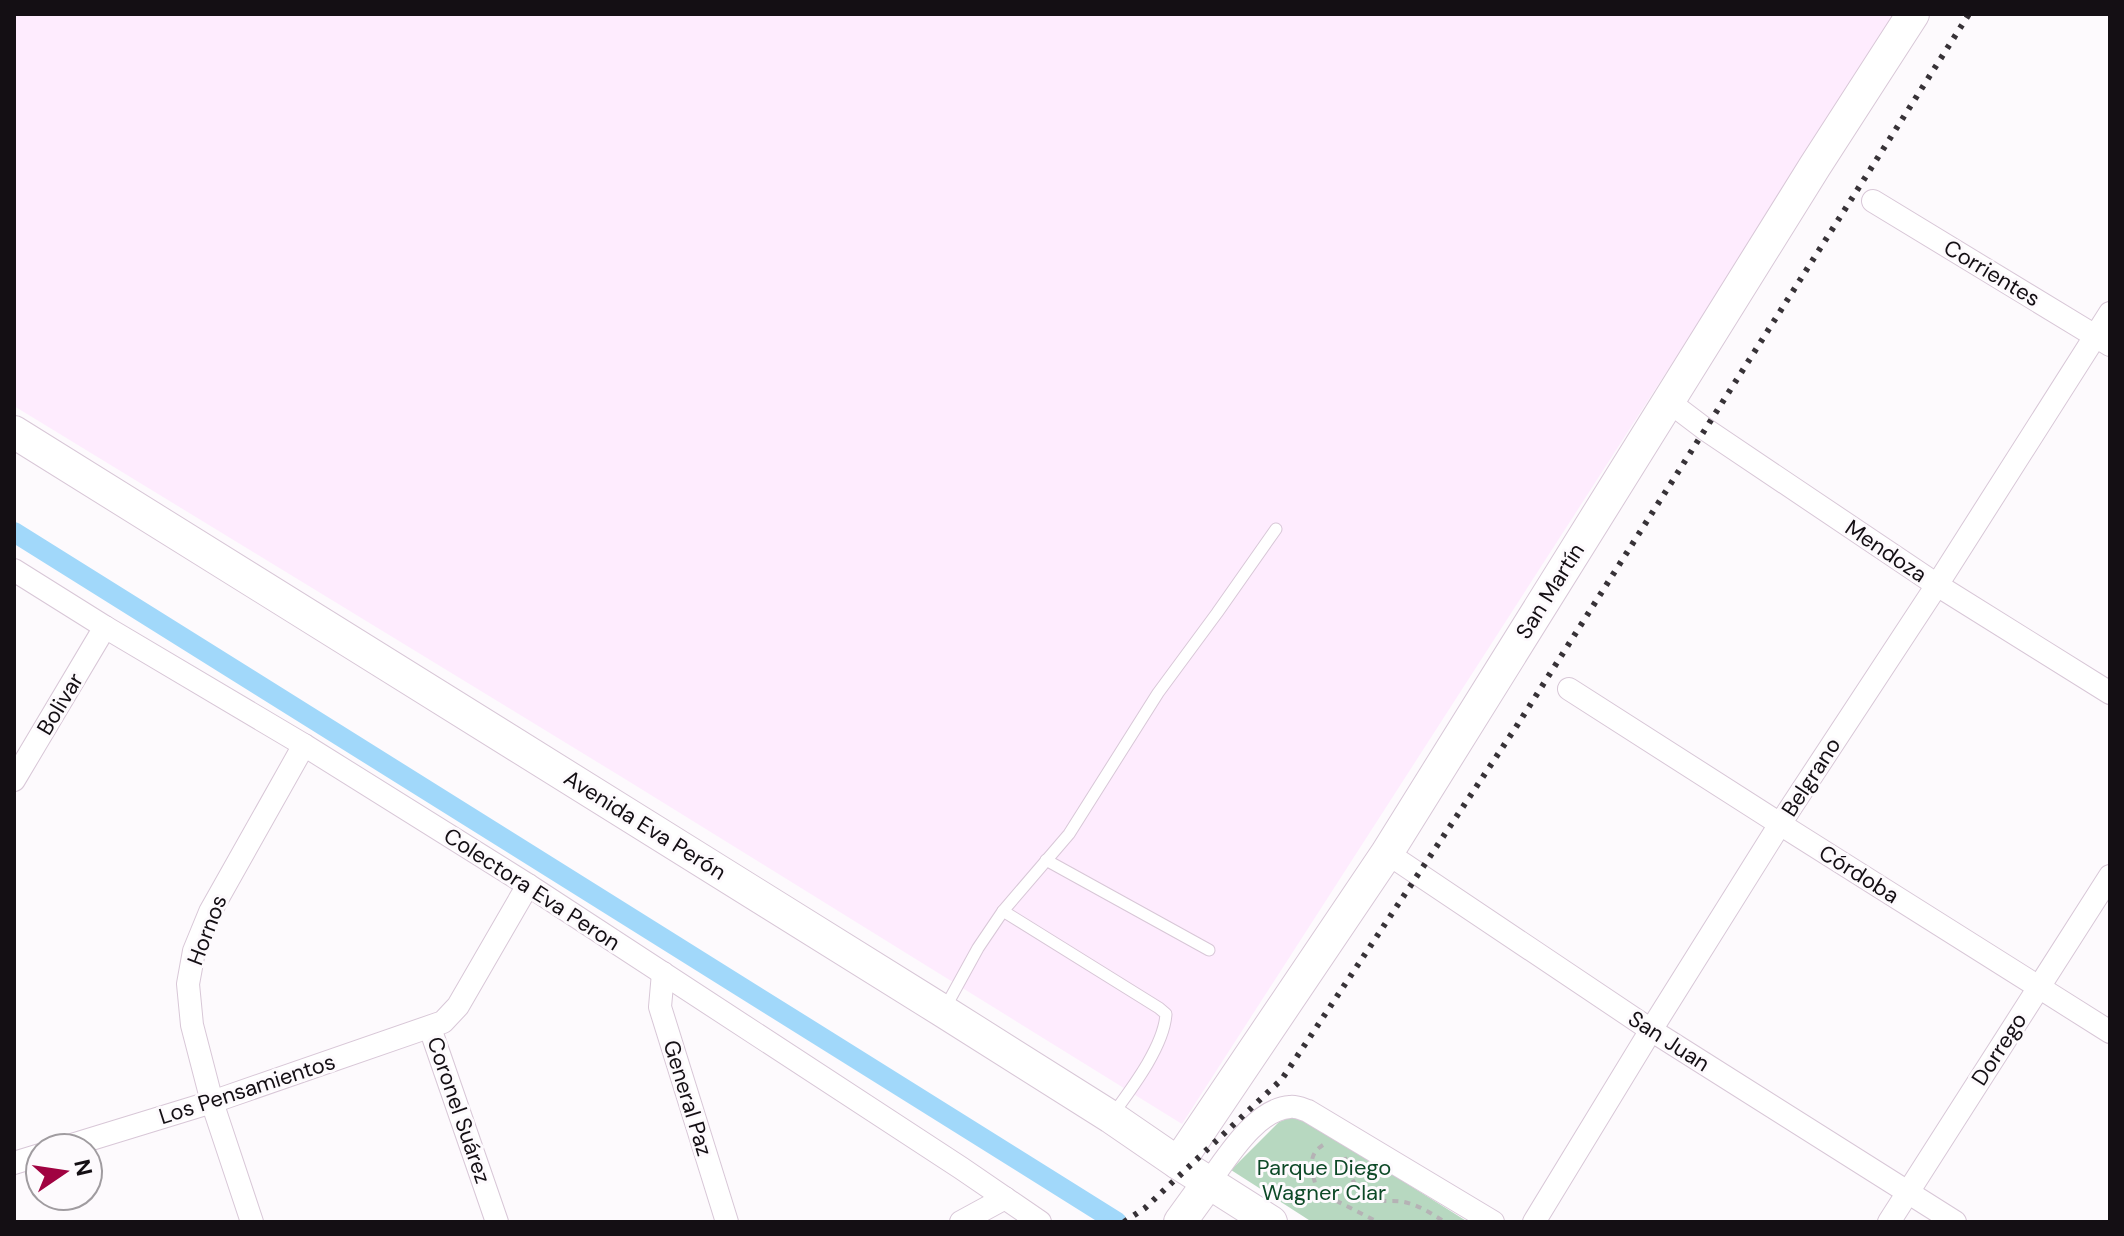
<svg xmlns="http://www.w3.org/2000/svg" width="2124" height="1236" font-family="'DM Sans',sans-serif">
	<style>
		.built { fill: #feecfe }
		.green { fill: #b7d8c0 }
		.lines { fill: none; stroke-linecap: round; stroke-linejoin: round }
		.canal { stroke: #a1d8fa; stroke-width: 20 }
		.lane-casing { stroke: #d8c7d7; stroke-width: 13 }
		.street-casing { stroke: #d8c7d7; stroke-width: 24 }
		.secondary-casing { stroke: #d8c7d7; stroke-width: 34 }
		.path { stroke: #b5b2b5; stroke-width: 4; stroke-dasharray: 6 6; stroke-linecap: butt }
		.lane { stroke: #fff; stroke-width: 11 }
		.street { stroke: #fff; stroke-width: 22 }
		.secondary { stroke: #fff; stroke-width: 32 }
		.rail { stroke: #373237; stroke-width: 6; stroke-dasharray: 4 8; stroke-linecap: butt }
		.labels { text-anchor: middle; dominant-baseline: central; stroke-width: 6; stroke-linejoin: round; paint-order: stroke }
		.street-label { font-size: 22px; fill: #140f14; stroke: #fdfafd }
		.park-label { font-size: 22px; fill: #0d4927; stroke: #fdfafd }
	</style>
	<rect width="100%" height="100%" fill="#fdfafd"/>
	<path class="built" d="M 14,14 L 1897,14 L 1182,1124 L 625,779 L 14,406 Z"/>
	<path class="green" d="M 1294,1116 L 1312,1124 L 1468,1222 L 1312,1222 L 1231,1170 L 1279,1122 Z"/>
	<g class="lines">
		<path class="canal" d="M 14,532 L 1117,1222"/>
		<defs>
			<g id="lane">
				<path d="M 1046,860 L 1209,950"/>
				<path d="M 1003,911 L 1159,1008 L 1166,1014 C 1164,1046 1132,1088 1113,1114"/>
				<path d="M 945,1008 L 978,948 L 1003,911 L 1069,834 L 1158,693 L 1217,613 L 1276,529"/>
			</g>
			<g id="street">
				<path d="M 1873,201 L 2110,345"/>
				<path d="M 1668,401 L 1705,429 L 1937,585 L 2110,693"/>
				<path d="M 14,570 L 105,627 L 304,745 L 528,885 L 961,1168 L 1040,1222"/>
				<path d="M 1569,689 L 1780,824 L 2110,1032"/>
				<path d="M 14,780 L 105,627"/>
				<path d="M 1387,853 L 1651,1030 L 1955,1222"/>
				<path d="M 663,973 L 660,1007 L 727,1222"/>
				<path d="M 430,1028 L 497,1222"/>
				<path d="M 62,1148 L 212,1102 L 443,1022 L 458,1006 L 528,885"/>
				<path d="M 14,1163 L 40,1155"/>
				<path d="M 1209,1182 C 1227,1158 1256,1109 1290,1107 C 1296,1106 1302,1109 1308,1111 L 1493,1222"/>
				<path d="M 252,1222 L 212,1102 L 192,1025 L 188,984 L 194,951 L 210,912 L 304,745"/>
				<path d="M 961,1222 L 1005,1198"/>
				<path d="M 1534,1222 L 1651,1030 L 1780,824 L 1937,585 L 2110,313"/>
				<path d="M 1889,1222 L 2110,876"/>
			</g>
			<g id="secondary">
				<path d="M 14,432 L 943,1011 L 1111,1117 L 1178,1163 L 1271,1222"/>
				<path d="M 1178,1163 L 1387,853 L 1815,166 L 1913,14"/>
				<path d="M 1180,1222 L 1209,1182"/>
			</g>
		</defs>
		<use href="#lane" class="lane-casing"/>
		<use href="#street" class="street-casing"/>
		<use href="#secondary" class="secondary-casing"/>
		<g class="path">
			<path d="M 1323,1145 C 1305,1156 1313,1173 1317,1191 L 1378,1222"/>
			<path d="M 1345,1157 C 1348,1175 1358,1197 1379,1200 C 1387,1202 1396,1200 1404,1202 C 1419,1205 1432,1214 1445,1222"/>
		</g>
		<use href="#lane" class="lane"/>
		<use href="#street" class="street"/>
		<use href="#secondary" class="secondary"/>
		<path class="rail" d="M 1124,1222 L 1145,1208 L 1282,1079 L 1518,724 L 1969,14"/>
	</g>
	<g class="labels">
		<g class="street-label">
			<text transform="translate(1992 273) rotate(31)">Corrientes</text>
			<text transform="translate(1886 551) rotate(34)">Mendoza</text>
			<text transform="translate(1550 591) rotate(-58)">San Martín</text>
			<text transform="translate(60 704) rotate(-59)">Bolivar</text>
			<text transform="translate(1811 777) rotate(-57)">Belgrano</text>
			<text transform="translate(645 825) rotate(32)">Avenida Eva Perón</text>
			<text transform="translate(1859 874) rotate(32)">Córdoba</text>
			<text transform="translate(532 889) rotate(33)">Colectora Eva Peron</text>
			<text transform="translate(207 930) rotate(-69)">Hornos</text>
			<text transform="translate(1669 1041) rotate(33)">San Juan</text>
			<text transform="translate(1999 1049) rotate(-57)">Dorrego</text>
			<text transform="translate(247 1089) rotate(-18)">Los Pensamientos</text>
			<text transform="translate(688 1098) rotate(73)">General Paz</text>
			<text transform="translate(459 1110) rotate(71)">Coronel Suárez</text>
		</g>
		<g class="park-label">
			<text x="1324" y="1167">Parque Diego<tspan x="1324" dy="25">Wagner Clar</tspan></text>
		</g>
	</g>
	<rect width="2124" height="1236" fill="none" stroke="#140f14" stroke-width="32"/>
	<g transform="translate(64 1172) rotate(77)"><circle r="38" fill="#fdfafd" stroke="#a09ca0" stroke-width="2"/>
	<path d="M0-6L14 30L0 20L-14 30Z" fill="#a00241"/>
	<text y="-12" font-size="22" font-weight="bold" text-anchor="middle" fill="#140f14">N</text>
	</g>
</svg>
